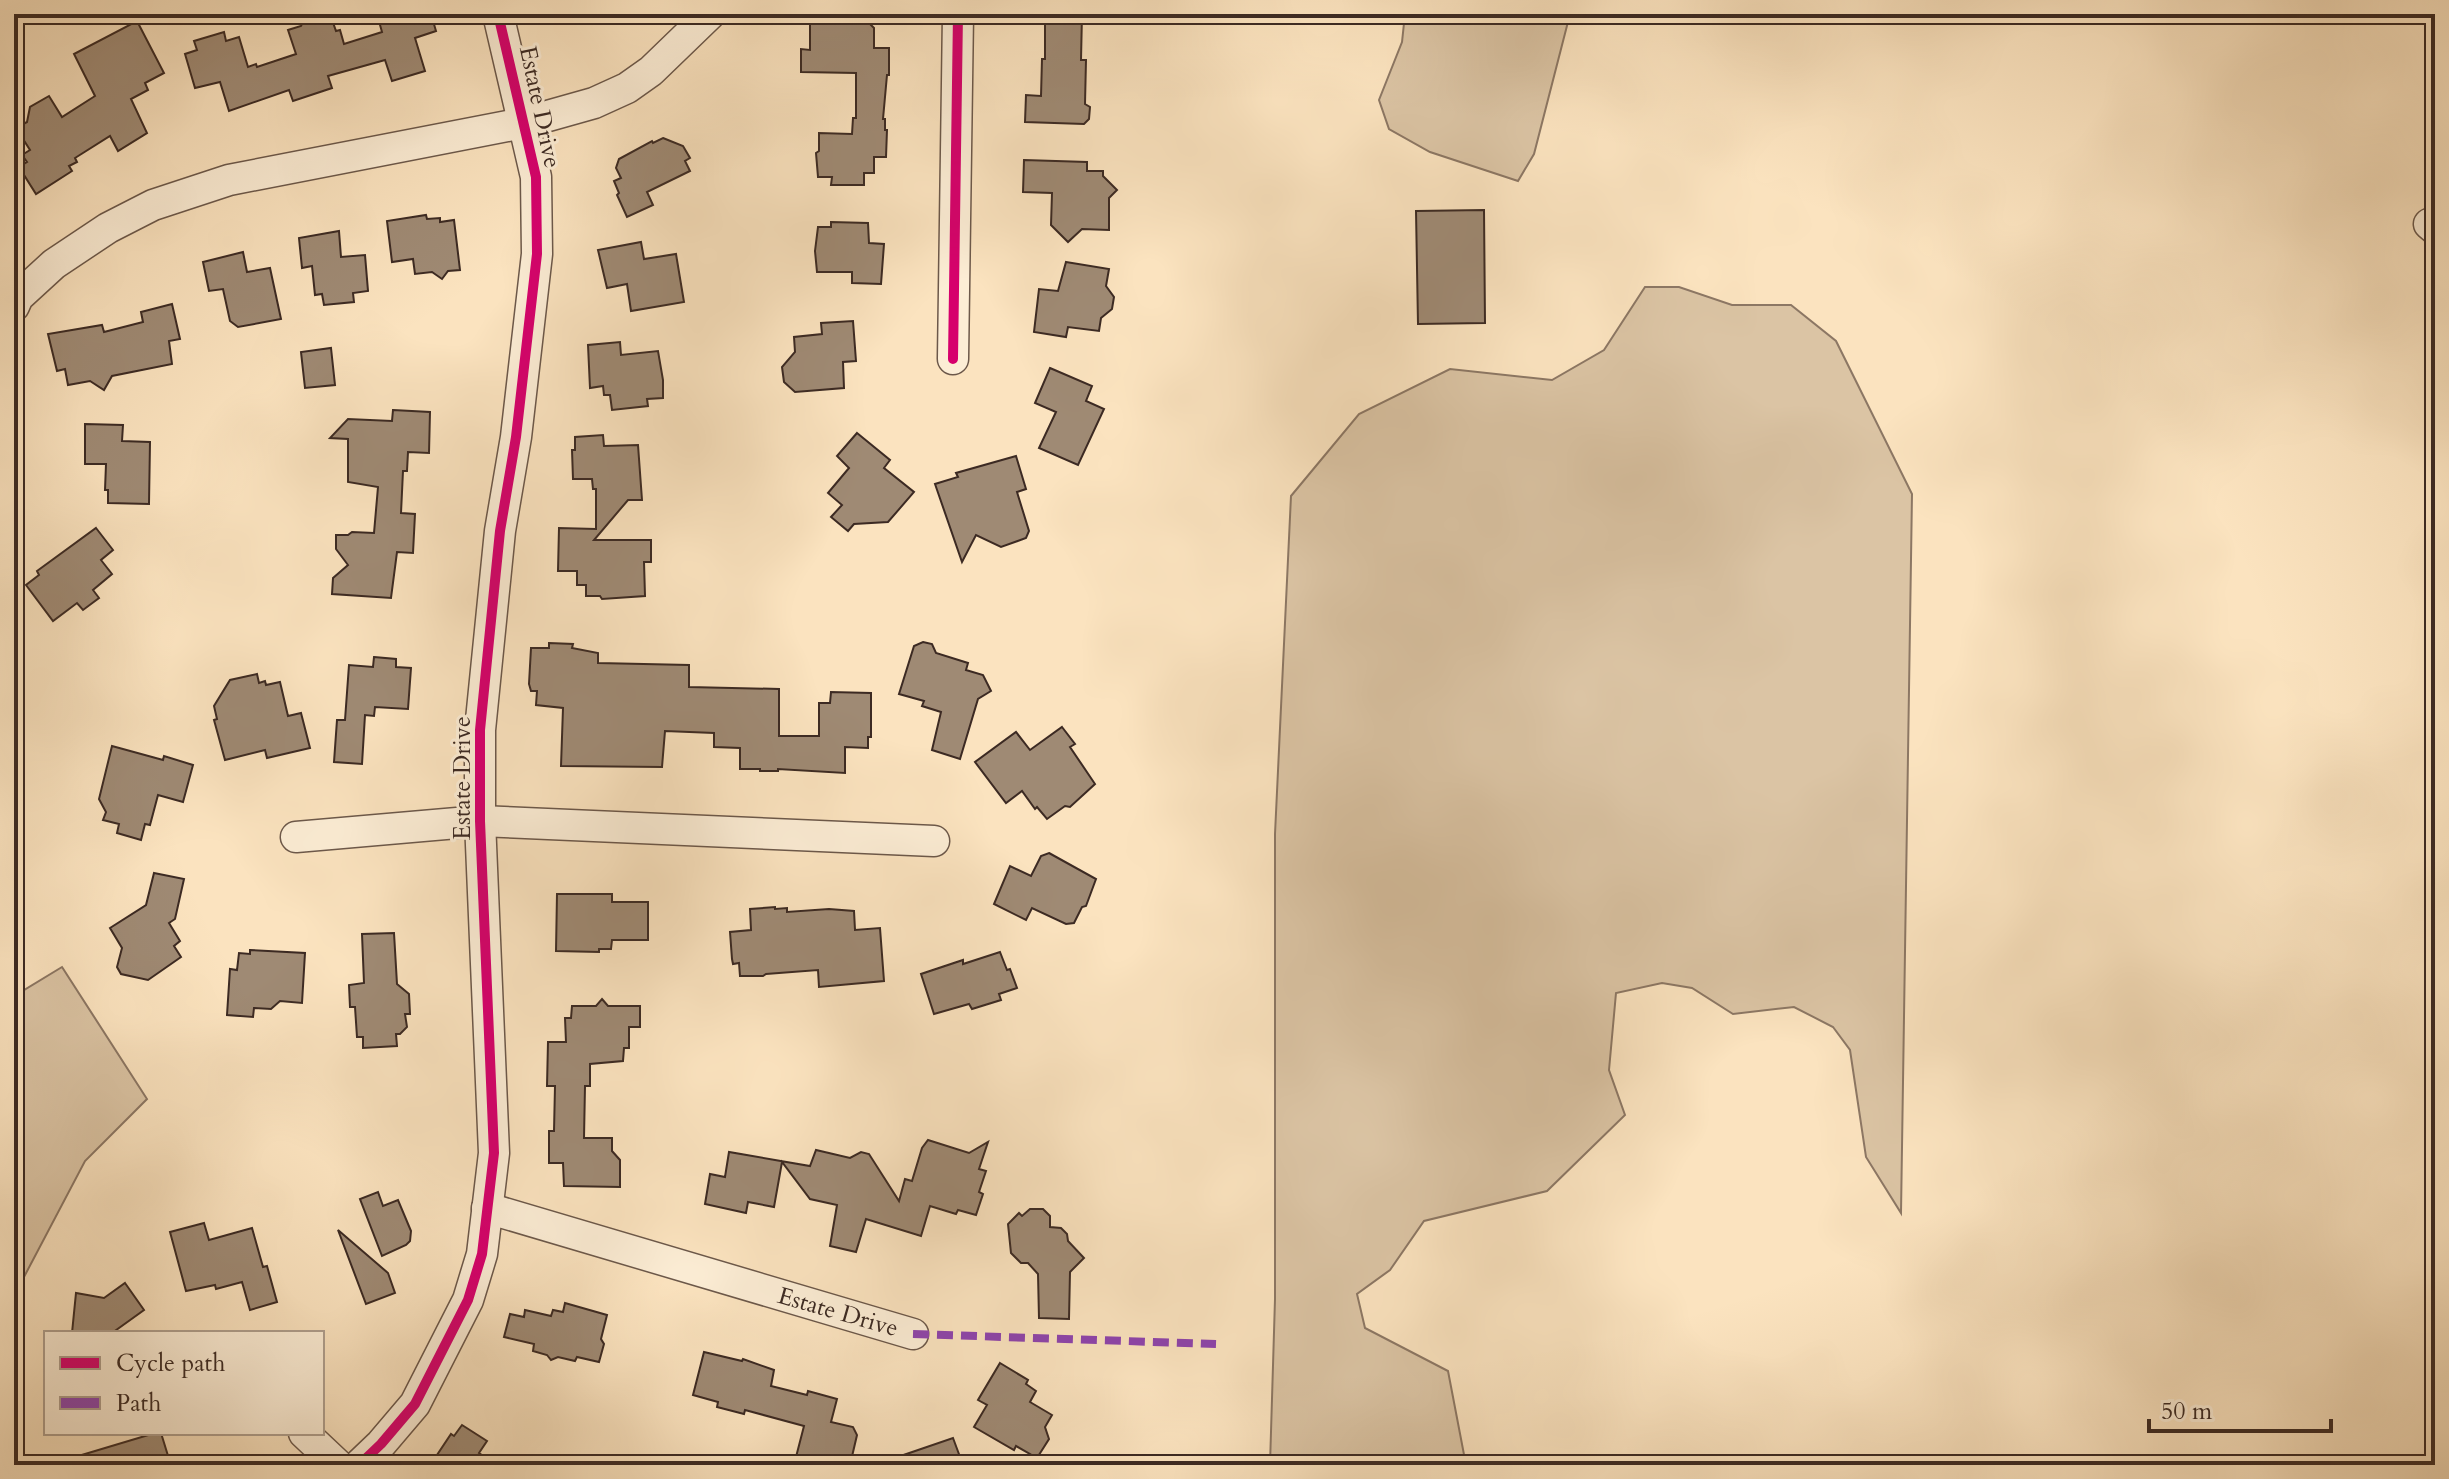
<svg xmlns="http://www.w3.org/2000/svg" width="2449" height="1479" font-family="Cardo,serif">
	<style>
		.green { fill: #dbc4a4; stroke: #8c7764; stroke-width: 2 }
		.building { fill: #9f8a74; stroke: #3c2a23; stroke-width: 2 }
		.lines { fill: none; stroke-linecap: round; stroke-linejoin: round }
		.minor-casing { stroke: #6c584a; stroke-width: 33 }
		.minor { stroke: #fcedd5; stroke-width: 30 }
		.quiet { stroke: #8e44ad; stroke-width: 8; stroke-dasharray: 16 8; stroke-linecap: butt }
		.cycleway-casing { stroke: #fcedd5; stroke-width: 15 }
		.cycleway { stroke: #d6006c; stroke-width: 10 }
		.labels { text-anchor: middle; dominant-baseline: central; stroke-width: 6; stroke-linejoin: round; paint-order: stroke }
		.street-label { font-size: 24px; fill: #3c2a23; stroke: #fcedd5 }
	</style>
	<rect width="100%" height="100%" fill="#fbe3bf"/>
	<filter id="stains"><feTurbulence type="fractalNoise" baseFrequency=".0025" numOctaves="4"/><feColorMatrix values="0 0 0 0 .2 0 0 0 0 .09 0 0 0 0 .02 0 0 0 .5 -.17"/></filter>
	<radialGradient id="worn" r=".72"><stop offset=".6" stop-color="#630" stop-opacity="0"/><stop offset="1" stop-color="#630" stop-opacity=".3"/></radialGradient>
	<g class="green">
		<path d="M 1405,14 L 1570,14 L 1534,154 L 1518,181 L 1430,152 L 1389,129 L 1379,100 L 1402,42 Z"/>
		<path d="M 1645,287 L 1679,287 L 1732,305 L 1791,305 L 1836,341 L 1912,494 L 1901,1213 L 1866,1157 L 1850,1050 L 1833,1027 L 1794,1007 L 1733,1014 L 1692,988 L 1662,983 L 1616,993 L 1609,1070 L 1625,1115 L 1547,1191 L 1424,1221 L 1390,1270 L 1357,1294 L 1365,1328 L 1448,1371 L 1466,1465 L 1270,1465 L 1275,1299 L 1275,834 L 1291,496 L 1359,414 L 1450,369 L 1552,380 L 1604,350 Z"/>
		<path d="M 62,967 L 147,1099 L 85,1161 L 14,1296 L 14,984 L 24,990 Z"/>
	</g>
	<g class="building">
		<path d="M 307,14 L 330,14 L 336,31 L 340,30 L 344,44 L 382,32 L 377,14 L 431,14 L 436,31 L 415,38 L 425,71 L 392,81 L 385,60 L 328,76 L 332,88 L 293,101 L 289,90 L 229,111 L 220,82 L 195,88 L 185,54 L 197,50 L 194,41 L 224,32 L 226,41 L 239,37 L 248,67 L 256,64 L 257,67 L 296,54 L 288,30 L 301,26 Z"/>
		<path d="M 1045,14 L 1082,14 L 1081,60 L 1086,60 L 1085,104 L 1090,107 L 1089,119 L 1084,124 L 1025,122 L 1026,95 L 1041,96 L 1042,59 L 1045,59 Z"/>
		<path d="M 810,20 L 867,21 L 874,28 L 874,48 L 889,48 L 889,75 L 887,75 L 883,119 L 885,119 L 885,130 L 887,130 L 886,157 L 874,157 L 874,173 L 864,173 L 864,185 L 831,185 L 832,177 L 818,177 L 816,153 L 819,151 L 819,133 L 852,134 L 853,118 L 856,118 L 856,73 L 801,72 L 801,49 L 810,50 Z"/>
		<path d="M 137,21 L 164,73 L 145,83 L 148,90 L 131,99 L 147,133 L 118,151 L 110,136 L 75,158 L 77,162 L 69,166 L 72,171 L 36,194 L 19,167 L 27,162 L 22,155 L 30,150 L 16,128 L 27,122 L 30,107 L 49,96 L 62,117 L 95,96 L 74,54 Z"/>
		<path d="M 663,138 L 683,146 L 690,158 L 685,161 L 690,171 L 647,192 L 653,205 L 627,217 L 617,195 L 619,193 L 614,181 L 621,178 L 616,168 L 619,159 L 652,141 L 653,143 Z"/>
		<path d="M 1024,160 L 1087,162 L 1087,171 L 1103,171 L 1103,176 L 1117,190 L 1109,198 L 1109,230 L 1082,229 L 1068,242 L 1051,225 L 1052,193 L 1023,192 Z"/>
		<path d="M 1484,210 L 1485,323 L 1418,324 L 1416,211 Z"/>
		<path d="M 426,215 L 427,219 L 440,218 L 440,222 L 454,220 L 460,270 L 448,271 L 442,279 L 432,272 L 415,274 L 413,259 L 392,262 L 387,221 Z"/>
		<path d="M 831,222 L 868,223 L 869,243 L 884,244 L 881,284 L 852,283 L 852,272 L 817,272 L 815,251 L 818,227 L 831,227 Z"/>
		<path d="M 339,231 L 341,257 L 365,255 L 368,291 L 353,293 L 354,302 L 324,305 L 322,294 L 315,295 L 312,266 L 302,268 L 299,238 Z"/>
		<path d="M 641,242 L 644,259 L 676,254 L 684,302 L 631,311 L 627,284 L 607,288 L 598,250 Z"/>
		<path d="M 243,252 L 247,272 L 270,268 L 281,319 L 238,327 L 230,321 L 223,289 L 209,291 L 203,262 Z"/>
		<path d="M 1066,262 L 1109,269 L 1106,286 L 1114,297 L 1112,309 L 1101,318 L 1099,331 L 1068,327 L 1066,337 L 1034,332 L 1039,289 L 1058,291 Z"/>
		<path d="M 172,304 L 180,339 L 169,341 L 172,364 L 112,376 L 104,390 L 90,381 L 68,385 L 65,369 L 57,371 L 48,334 L 102,325 L 104,332 L 143,322 L 141,312 Z"/>
		<path d="M 853,321 L 856,361 L 843,362 L 844,388 L 795,392 L 784,382 L 782,367 L 795,352 L 794,337 L 822,334 L 821,323 Z"/>
		<path d="M 620,342 L 621,355 L 658,351 L 663,380 L 663,398 L 647,399 L 648,406 L 612,410 L 610,395 L 604,395 L 603,386 L 590,388 L 588,345 Z"/>
		<path d="M 331,348 L 335,385 L 305,388 L 301,352 Z"/>
		<path d="M 1050,368 L 1092,386 L 1086,401 L 1104,409 L 1078,465 L 1039,448 L 1056,412 L 1035,403 Z"/>
		<path d="M 393,410 L 430,412 L 429,453 L 408,452 L 407,471 L 403,471 L 401,513 L 415,514 L 413,553 L 397,552 L 391,598 L 332,594 L 333,578 L 348,565 L 336,549 L 336,535 L 348,535 L 352,532 L 374,533 L 378,487 L 348,482 L 348,439 L 330,438 L 348,419 L 392,421 Z"/>
		<path d="M 85,424 L 123,425 L 122,441 L 150,442 L 149,504 L 108,503 L 108,490 L 105,490 L 106,464 L 85,464 Z"/>
		<path d="M 857,433 L 890,460 L 884,468 L 914,492 L 888,522 L 854,524 L 848,531 L 831,517 L 842,505 L 828,493 L 849,468 L 837,456 Z"/>
		<path d="M 603,435 L 604,446 L 638,445 L 642,500 L 628,500 L 594,540 L 651,540 L 651,562 L 644,562 L 645,596 L 602,599 L 600,596 L 586,596 L 586,585 L 577,585 L 577,571 L 558,571 L 559,528 L 596,529 L 596,489 L 593,489 L 592,479 L 573,479 L 572,450 L 575,450 L 575,437 Z"/>
		<path d="M 1016,456 L 1026,489 L 1017,492 L 1029,531 L 1026,538 L 1001,547 L 976,535 L 962,562 L 935,484 L 958,477 L 956,473 Z"/>
		<path d="M 96,528 L 113,550 L 101,560 L 112,574 L 93,590 L 99,598 L 83,610 L 77,603 L 53,621 L 26,585 L 39,575 L 37,571 Z"/>
		<path d="M 923,642 L 932,644 L 936,653 L 968,663 L 966,670 L 983,675 L 991,691 L 978,699 L 960,759 L 932,750 L 941,712 L 922,706 L 924,701 L 899,694 L 914,646 Z"/>
		<path d="M 549,643 L 573,644 L 572,648 L 598,653 L 598,663 L 689,665 L 689,687 L 779,689 L 779,736 L 819,736 L 819,703 L 830,703 L 831,692 L 871,693 L 871,737 L 868,737 L 868,748 L 845,747 L 845,773 L 778,769 L 778,771 L 760,771 L 760,769 L 740,769 L 740,748 L 714,747 L 714,733 L 665,731 L 662,767 L 561,766 L 563,708 L 536,705 L 537,691 L 531,691 L 529,684 L 531,648 L 549,648 Z"/>
		<path d="M 374,657 L 396,659 L 396,667 L 411,668 L 408,709 L 375,707 L 374,716 L 365,715 L 362,764 L 334,762 L 337,720 L 345,720 L 349,665 L 373,667 Z"/>
		<path d="M 257,674 L 259,683 L 265,681 L 266,685 L 280,682 L 288,716 L 301,713 L 310,748 L 267,758 L 265,750 L 225,760 L 214,720 L 217,719 L 214,706 L 230,680 Z"/>
		<path d="M 1062,727 L 1075,744 L 1070,747 L 1095,784 L 1070,807 L 1065,806 L 1047,819 L 1037,807 L 1035,809 L 1022,791 L 1006,803 L 975,762 L 1016,732 L 1030,750 Z"/>
		<path d="M 112,746 L 163,760 L 164,756 L 193,765 L 183,802 L 158,795 L 150,825 L 145,824 L 141,840 L 117,833 L 119,824 L 103,820 L 106,812 L 99,799 Z"/>
		<path d="M 1049,853 L 1096,879 L 1086,906 L 1082,907 L 1074,923 L 1066,924 L 1032,908 L 1026,920 L 994,904 L 1010,866 L 1031,876 L 1041,856 Z"/>
		<path d="M 154,873 L 184,879 L 175,919 L 169,923 L 180,941 L 174,946 L 181,957 L 148,980 L 121,974 L 117,967 L 122,948 L 110,928 L 146,905 Z"/>
		<path d="M 557,894 L 612,894 L 612,902 L 648,902 L 648,940 L 612,940 L 611,949 L 599,949 L 599,952 L 556,951 Z"/>
		<path d="M 775,907 L 775,909 L 787,908 L 787,912 L 829,909 L 854,911 L 855,930 L 880,928 L 884,981 L 819,987 L 818,970 L 766,974 L 763,976 L 740,976 L 739,963 L 733,964 L 732,959 L 730,932 L 751,930 L 750,909 Z"/>
		<path d="M 394,933 L 397,984 L 409,994 L 410,1014 L 405,1014 L 407,1027 L 400,1034 L 396,1034 L 397,1046 L 363,1048 L 363,1037 L 357,1037 L 355,1007 L 350,1007 L 349,985 L 364,983 L 362,934 Z"/>
		<path d="M 250,950 L 305,953 L 302,1003 L 280,1001 L 271,1009 L 254,1008 L 253,1017 L 227,1015 L 230,969 L 237,970 L 239,953 L 250,954 Z"/>
		<path d="M 1000,952 L 1007,970 L 1010,969 L 1017,988 L 999,994 L 1001,1000 L 972,1009 L 969,1004 L 934,1014 L 921,974 L 963,960 L 963,964 Z"/>
		<path d="M 602,999 L 608,1006 L 640,1006 L 640,1027 L 629,1027 L 629,1048 L 624,1048 L 623,1061 L 590,1064 L 590,1086 L 585,1086 L 584,1138 L 612,1138 L 612,1151 L 620,1160 L 620,1187 L 564,1186 L 563,1163 L 549,1163 L 549,1131 L 554,1131 L 555,1086 L 547,1086 L 548,1042 L 566,1042 L 565,1018 L 571,1018 L 572,1006 L 596,1006 Z"/>
		<path d="M 928,1140 L 969,1153 L 988,1142 L 979,1169 L 986,1171 L 979,1192 L 983,1194 L 976,1215 L 958,1210 L 956,1214 L 930,1206 L 921,1236 L 866,1219 L 856,1252 L 830,1246 L 837,1205 L 810,1199 L 782,1162 L 774,1207 L 748,1202 L 746,1213 L 705,1204 L 710,1174 L 725,1177 L 729,1152 L 810,1166 L 816,1150 L 850,1158 L 861,1152 L 869,1154 L 899,1201 L 905,1179 L 912,1181 L 922,1148 Z"/>
		<path d="M 378,1192 L 383,1206 L 398,1200 L 411,1231 L 410,1241 L 406,1245 L 382,1256 L 360,1199 Z"/>
		<path d="M 1030,1209 L 1043,1209 L 1050,1216 L 1050,1227 L 1061,1228 L 1067,1234 L 1068,1241 L 1084,1258 L 1070,1272 L 1069,1319 L 1039,1318 L 1038,1274 L 1028,1263 L 1021,1263 L 1011,1253 L 1008,1224 L 1019,1213 L 1022,1216 Z"/>
		<path d="M 204,1223 L 209,1240 L 252,1228 L 263,1267 L 267,1266 L 277,1302 L 250,1310 L 242,1282 L 216,1289 L 215,1285 L 186,1291 L 170,1232 Z"/>
		<path d="M 338,1230 L 388,1273 L 395,1293 L 366,1304 Z"/>
		<path d="M 125,1283 L 144,1310 L 112,1333 L 72,1333 L 76,1293 L 104,1298 Z"/>
		<path d="M 565,1303 L 607,1315 L 601,1339 L 604,1344 L 599,1362 L 577,1357 L 575,1361 L 558,1357 L 551,1360 L 547,1355 L 533,1351 L 534,1344 L 504,1337 L 510,1314 L 524,1317 L 525,1310 L 551,1316 L 553,1310 L 563,1312 Z"/>
		<path d="M 704,1352 L 742,1361 L 743,1359 L 774,1370 L 771,1386 L 807,1395 L 808,1391 L 837,1399 L 831,1422 L 853,1427 L 857,1435 L 850,1465 L 810,1465 L 811,1461 L 796,1457 L 804,1426 L 745,1410 L 744,1414 L 717,1407 L 718,1402 L 693,1395 Z"/>
		<path d="M 1000,1363 L 1028,1380 L 1026,1384 L 1036,1391 L 1030,1402 L 1052,1415 L 1045,1427 L 1049,1439 L 1037,1458 L 1016,1446 L 1014,1450 L 974,1427 L 987,1405 L 978,1400 Z"/>
		<path d="M 462,1425 L 487,1441 L 479,1453 L 496,1465 L 445,1465 L 435,1458 L 451,1434 L 454,1436 Z"/>
		<path d="M 155,1433 L 161,1433 L 169,1459 L 151,1465 L 66,1465 L 65,1460 Z"/>
		<path d="M 953,1438 L 963,1465 L 887,1465 L 886,1461 Z"/>
	</g>
	<g class="lines">
		<defs>
			<g id="minor">
				<path d="M 2429,224 L 2435,229"/>
				<path d="M 14,306 L 18,297 L 54,264 L 108,228 L 153,205 L 229,180 L 523,123 L 594,103 L 627,88 L 651,71 L 710,14"/>
				<path d="M 953,359 L 958,14"/>
				<path d="M 296,837 L 480,821 L 934,841"/>
				<path d="M 487,1208 L 913,1334"/>
				<path d="M 304,1433 L 338,1465"/>
				<path d="M 359,1465 L 381,1444 L 415,1404 L 468,1300 L 482,1254 L 494,1153 L 480,821 L 480,730 L 500,531 L 516,437 L 537,254 L 536,177 L 498,14"/>
			</g>
		</defs>
		<use href="#minor" class="minor-casing"/>
		<use href="#minor" class="minor"/>
		<path class="quiet" d="M 913,1334 L 1216,1344"/>
		<defs>
			<g id="cycleway">
				<path d="M 953,359 L 958,14"/>
				<path d="M 359,1465 L 381,1444 L 415,1404 L 468,1300 L 482,1254 L 494,1153 L 480,821 L 480,730 L 500,531 L 516,437 L 537,254 L 536,177 L 498,14"/>
			</g>
		</defs>
		<use href="#cycleway" class="cycleway-casing"/>
		<use href="#cycleway" class="cycleway"/>
	</g>
	<g class="labels">
		<g class="street-label">
			<text transform="translate(540 107) rotate(78)">Estate Drive</text>
			<text transform="translate(462 778) rotate(-90)">Estate Drive</text>
			<text transform="translate(838 1312) rotate(16)">Estate Drive</text>
		</g>
	</g>
	<rect width="2449" height="1479" fill="none" stroke="#fbe3bf" stroke-width="48"/>
	<rect x="16" y="16" width="2417" height="1447" fill="none" stroke="#3c2a23" stroke-width="4"/>
	<rect x="24" y="24" width="2401" height="1431" fill="none" stroke="#3c2a23" stroke-width="2"/>
	<rect x="44" y="1331" width="280" height="104" fill="#fcedd5" stroke="#af9f8e" stroke-width="2"/>
	<rect x="60" y="1357" width="40" height="12" fill="#d6006c" stroke="#af9f8e" stroke-width="2"/>
	<text x="116" y="1371" font-size="24" fill="#3c2a23">Cycle path</text>
	<rect x="60" y="1397" width="40" height="12" fill="#8e44ad" stroke="#af9f8e" stroke-width="2"/>
	<text x="116" y="1411" font-size="24" fill="#3c2a23">Path</text>
	<path d="M2149 1419v12h182v-12" fill="none" stroke="#3c2a23" stroke-width="4"/>
	<text x="2161" y="1419" font-size="24" fill="#3c2a23" stroke="#fcedd5" stroke-width="6" paint-order="stroke">50 m</text>
	<rect width="100%" height="100%" filter="url(#stains)"/>
	<rect width="100%" height="100%" fill="url(#worn)"/>
</svg>
